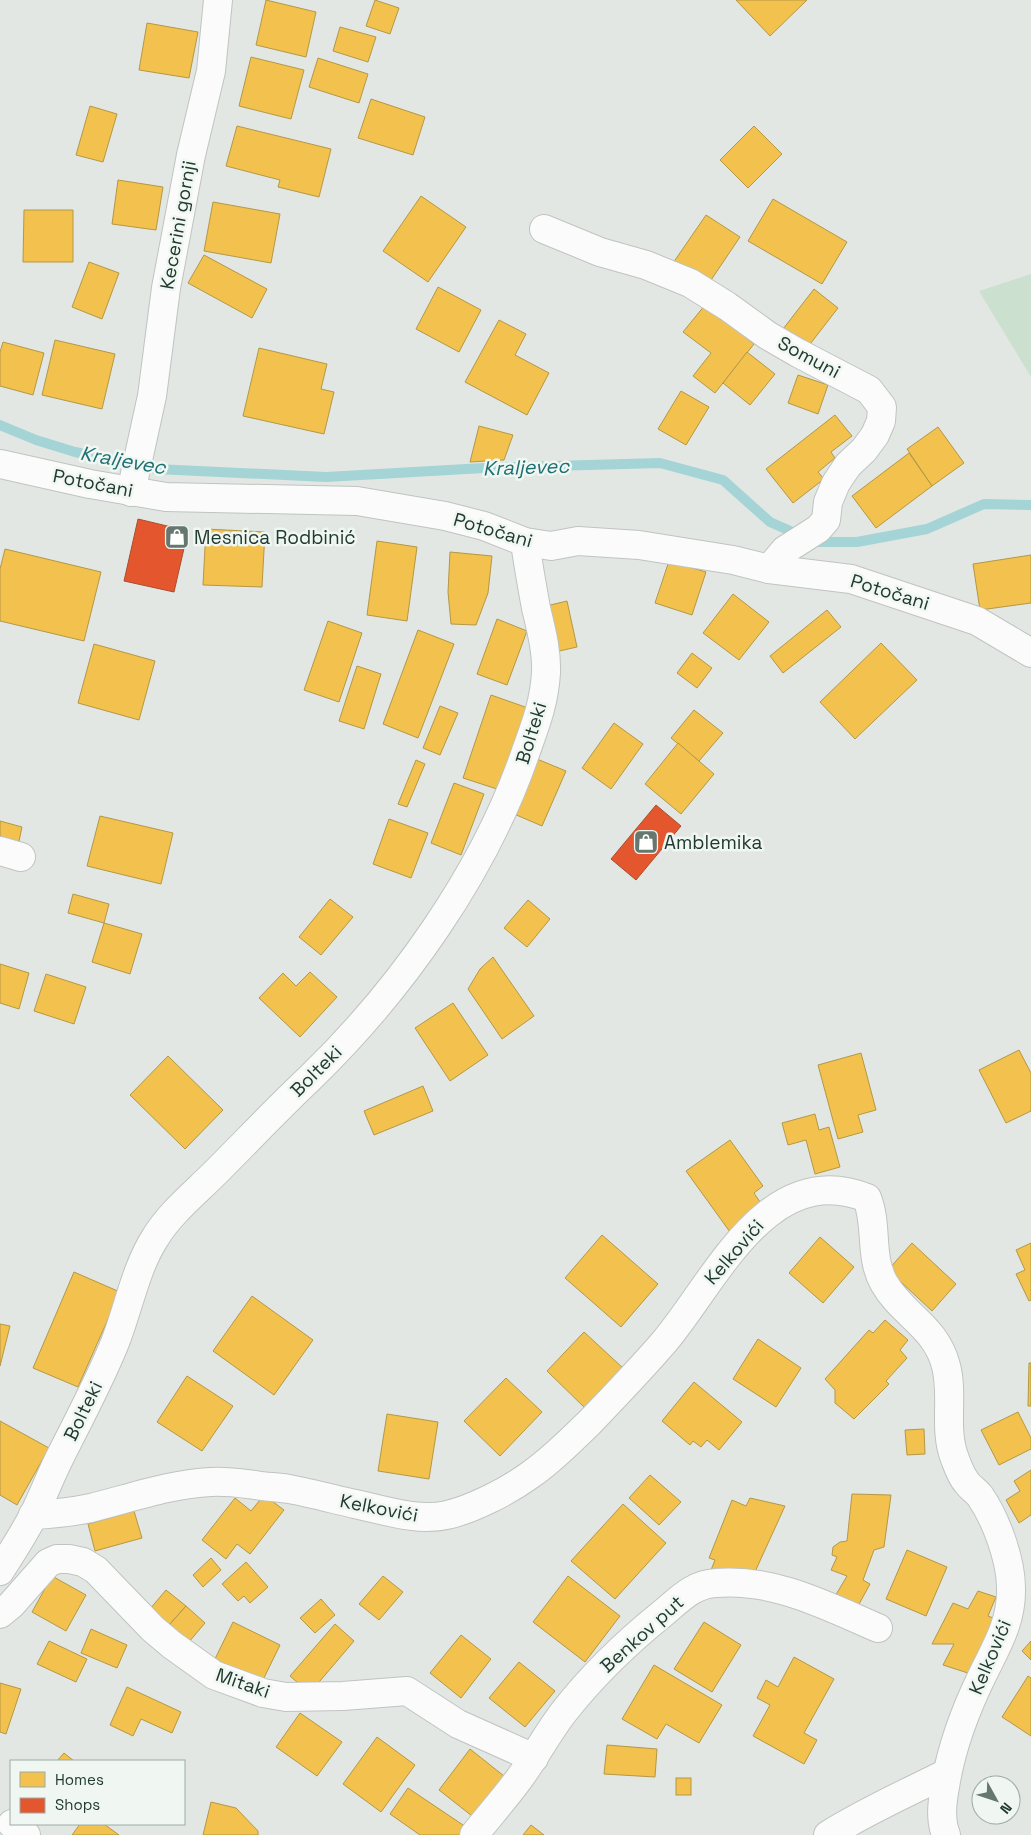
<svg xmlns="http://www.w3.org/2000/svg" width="1031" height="1835" font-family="'Space Grotesk',sans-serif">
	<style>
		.green { fill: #cbe0cf }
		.homes { fill: #f2c14e; stroke: #b39845 }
		.shops { fill: #e4572e; stroke: #aa4e2f }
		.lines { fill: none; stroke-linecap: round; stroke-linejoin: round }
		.stream { stroke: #a4d4d5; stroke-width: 10 }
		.minor-casing { stroke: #bfc4c1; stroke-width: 30 }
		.minor { stroke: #fbfbfb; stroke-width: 28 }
		.labels { text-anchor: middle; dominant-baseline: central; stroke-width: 5; stroke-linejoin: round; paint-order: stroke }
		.street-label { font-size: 19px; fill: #213a30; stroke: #f0f7f2 }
		.poi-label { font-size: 19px; fill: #213a30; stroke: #f0f7f2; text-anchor: start }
		.water-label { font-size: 20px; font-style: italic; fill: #1e6f73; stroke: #f0f7f2 }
	</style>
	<rect width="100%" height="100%" fill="#e2e7e4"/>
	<path class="green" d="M 1031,274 L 1031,377 L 979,291 Z"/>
	<g class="homes">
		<path d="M 266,0 L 316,12 L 306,57 L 256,45 Z"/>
		<path d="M 375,0 L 399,8 L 390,34 L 366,26 Z"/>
		<path d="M 736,0 L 807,0 L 770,36 Z"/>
		<path d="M 147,23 L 198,32 L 189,78 L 139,70 Z"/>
		<path d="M 340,27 L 376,37 L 368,62 L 333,51 Z"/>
		<path d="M 251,57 L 304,70 L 291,119 L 239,106 Z"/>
		<path d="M 318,58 L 368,74 L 359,103 L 309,87 Z"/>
		<path d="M 371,99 L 425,117 L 413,155 L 358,138 Z"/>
		<path d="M 90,106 L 117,114 L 103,162 L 76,155 Z"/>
		<path d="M 237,126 L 331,149 L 319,197 L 278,187 L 280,180 L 226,166 Z"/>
		<path d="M 754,126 L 782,154 L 748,188 L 720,160 Z"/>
		<path d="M 118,180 L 163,187 L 156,230 L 112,224 Z"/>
		<path d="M 421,196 L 466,227 L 428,282 L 383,251 Z"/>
		<path d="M 773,199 L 847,242 L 822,284 L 748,241 Z"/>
		<path d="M 213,202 L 280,214 L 271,263 L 204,251 Z"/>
		<path d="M 24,210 L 73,210 L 73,262 L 23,262 Z"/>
		<path d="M 706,215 L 740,237 L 707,286 L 673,263 Z"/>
		<path d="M 204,255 L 267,289 L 252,318 L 188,283 Z"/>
		<path d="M 89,262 L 119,273 L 102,319 L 72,307 Z"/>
		<path d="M 438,287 L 481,310 L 459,352 L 416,329 Z"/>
		<path d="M 814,289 L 838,308 L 807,348 L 783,329 Z"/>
		<path d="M 705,305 L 754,344 L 715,393 L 693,376 L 711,353 L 683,332 Z"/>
		<path d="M 499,320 L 526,334 L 515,355 L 549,373 L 527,415 L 465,382 Z"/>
		<path d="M 55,340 L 115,354 L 102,409 L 42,395 Z"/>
		<path d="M 3,342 L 44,353 L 33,395 L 0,386 L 0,352 Z"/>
		<path d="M 259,348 L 327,364 L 321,389 L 334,392 L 324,434 L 243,416 Z"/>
		<path d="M 747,352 L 775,374 L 750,405 L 723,383 Z"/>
		<path d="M 798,375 L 828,385 L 818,414 L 788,403 Z"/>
		<path d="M 681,391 L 709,407 L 686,445 L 658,429 Z"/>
		<path d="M 835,415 L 852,436 L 831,452 L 835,458 L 818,472 L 824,479 L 793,503 L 766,469 Z"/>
		<path d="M 479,426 L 513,435 L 504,460 L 470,462 Z"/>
		<path d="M 938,427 L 964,463 L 932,486 L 907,449 Z"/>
		<path d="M 909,453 L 932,486 L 876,528 L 852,496 Z"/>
		<path d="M 206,529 L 265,532 L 262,587 L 203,585 Z"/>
		<path d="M 377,541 L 417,547 L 407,621 L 367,615 Z"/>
		<path d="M 5,549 L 101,572 L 84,641 L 0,621 L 0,569 Z"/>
		<path d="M 450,552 L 492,556 L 488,593 L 476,625 L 451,624 L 448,592 Z"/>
		<path d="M 1031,555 L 1031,603 L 980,610 L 973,564 Z"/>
		<path d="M 669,561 L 706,572 L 692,615 L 655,603 Z"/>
		<path d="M 733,594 L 769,622 L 739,660 L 703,633 Z"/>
		<path d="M 567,601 L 577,647 L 555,652 L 546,606 Z"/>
		<path d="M 827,610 L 841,627 L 783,673 L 770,656 Z"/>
		<path d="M 497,619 L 527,631 L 507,685 L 477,674 Z"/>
		<path d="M 328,621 L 362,633 L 339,702 L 304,690 Z"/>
		<path d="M 418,630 L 454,644 L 418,738 L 383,724 Z"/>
		<path d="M 881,643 L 917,680 L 855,739 L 820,702 Z"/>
		<path d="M 94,644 L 155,661 L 139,720 L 78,703 Z"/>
		<path d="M 692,653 L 712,668 L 697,688 L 677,673 Z"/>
		<path d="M 357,666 L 381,674 L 364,729 L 339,721 Z"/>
		<path d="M 491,695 L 528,708 L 500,790 L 463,778 Z"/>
		<path d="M 440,706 L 458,713 L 440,755 L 423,748 Z"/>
		<path d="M 694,710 L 723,733 L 699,761 L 671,738 Z"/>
		<path d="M 614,723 L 643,744 L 611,789 L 582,768 Z"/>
		<path d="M 678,743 L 714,774 L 681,814 L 645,784 Z"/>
		<path d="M 537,759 L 566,771 L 542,826 L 514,814 Z"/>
		<path d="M 416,760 L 425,764 L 407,807 L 398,804 Z"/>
		<path d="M 454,783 L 484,794 L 461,855 L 431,843 Z"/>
		<path d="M 100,816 L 173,833 L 161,884 L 87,866 Z"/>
		<path d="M 389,819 L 428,833 L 411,878 L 373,864 Z"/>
		<path d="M 0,821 L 22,827 L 18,846 L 0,841 Z"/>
		<path d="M 73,894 L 109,904 L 104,923 L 68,913 Z"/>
		<path d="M 330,899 L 353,917 L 321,955 L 299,937 Z"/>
		<path d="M 528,900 L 550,919 L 527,947 L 504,928 Z"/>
		<path d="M 104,923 L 142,934 L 130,974 L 92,962 Z"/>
		<path d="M 493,957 L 534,1016 L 502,1039 L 468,989 L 480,969 Z"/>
		<path d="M 0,964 L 29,973 L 19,1009 L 0,1003 Z"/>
		<path d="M 310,972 L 337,997 L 300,1037 L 259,998 L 283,973 L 296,986 Z"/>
		<path d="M 46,974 L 86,987 L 74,1024 L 34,1011 Z"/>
		<path d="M 453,1003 L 488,1055 L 450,1081 L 415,1028 Z"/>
		<path d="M 1019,1050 L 1031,1073 L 1031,1111 L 1006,1123 L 979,1070 Z"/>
		<path d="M 861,1053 L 876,1110 L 858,1115 L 863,1132 L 838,1139 L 818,1065 Z"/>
		<path d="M 168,1056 L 223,1110 L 185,1149 L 130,1095 Z"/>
		<path d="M 423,1086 L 433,1111 L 374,1135 L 364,1111 Z"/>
		<path d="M 815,1114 L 819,1130 L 829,1127 L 840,1167 L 815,1174 L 806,1140 L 788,1145 L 782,1123 Z"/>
		<path d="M 730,1140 L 763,1186 L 754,1193 L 764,1208 L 730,1232 L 686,1171 Z"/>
		<path d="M 602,1235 L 658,1284 L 621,1327 L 565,1278 Z"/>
		<path d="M 820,1237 L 854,1267 L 823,1303 L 789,1273 Z"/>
		<path d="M 912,1243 L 956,1284 L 932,1311 L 888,1270 Z"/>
		<path d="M 1031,1243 L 1031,1300 L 1029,1301 L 1016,1274 L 1025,1270 L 1016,1250 Z"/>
		<path d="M 74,1272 L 120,1292 L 78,1387 L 33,1368 Z"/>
		<path d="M 252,1296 L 313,1340 L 274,1395 L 213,1351 Z"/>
		<path d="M 885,1320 L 908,1340 L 900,1350 L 907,1358 L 886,1381 L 889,1384 L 854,1419 L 835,1403 L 835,1390 L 825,1379 L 869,1330 L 873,1333 Z"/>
		<path d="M 0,1324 L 10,1326 L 0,1366 Z"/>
		<path d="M 584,1332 L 624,1369 L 586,1409 L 547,1371 Z"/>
		<path d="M 758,1339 L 801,1368 L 776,1407 L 733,1379 Z"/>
		<path d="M 1029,1363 L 1031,1363 L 1031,1406 L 1028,1406 Z"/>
		<path d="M 187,1376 L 233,1406 L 202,1451 L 157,1422 Z"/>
		<path d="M 506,1378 L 542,1412 L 500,1456 L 464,1421 Z"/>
		<path d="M 694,1382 L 742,1422 L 719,1450 L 707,1440 L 701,1447 L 693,1441 L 690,1445 L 662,1421 Z"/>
		<path d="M 1018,1412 L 1031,1438 L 1031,1449 L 999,1465 L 981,1430 Z"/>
		<path d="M 387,1414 L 438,1422 L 429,1479 L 378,1471 Z"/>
		<path d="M 0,1421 L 49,1448 L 17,1505 L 0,1495 Z"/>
		<path d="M 924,1429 L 925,1454 L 907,1455 L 905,1430 Z"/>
		<path d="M 1031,1470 L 1031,1515 L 1019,1523 L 1006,1500 L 1020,1491 L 1014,1481 Z"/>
		<path d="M 650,1475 L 681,1502 L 659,1525 L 629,1498 Z"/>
		<path d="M 852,1494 L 891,1495 L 884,1547 L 874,1550 L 863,1580 L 870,1584 L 858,1606 L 834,1598 L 847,1576 L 831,1570 L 837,1557 L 832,1555 L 833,1547 L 840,1542 L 847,1541 Z"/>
		<path d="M 264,1495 L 284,1510 L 250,1554 L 237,1544 L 226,1559 L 202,1540 L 235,1498 L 251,1511 Z"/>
		<path d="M 750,1498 L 785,1506 L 754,1574 L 711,1570 L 715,1560 L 709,1558 L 732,1500 L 746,1506 Z"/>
		<path d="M 623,1504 L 666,1543 L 615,1599 L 571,1561 Z"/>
		<path d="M 134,1511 L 142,1538 L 95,1551 L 88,1524 Z"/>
		<path d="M 907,1550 L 947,1567 L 926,1616 L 886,1599 Z"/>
		<path d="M 211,1558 L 221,1570 L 203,1587 L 193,1575 Z"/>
		<path d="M 246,1562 L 268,1587 L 250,1603 L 244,1596 L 238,1601 L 222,1584 Z"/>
		<path d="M 52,1576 L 86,1595 L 66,1631 L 32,1612 Z"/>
		<path d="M 383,1576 L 403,1592 L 379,1620 L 359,1604 Z"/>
		<path d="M 568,1576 L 620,1616 L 585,1662 L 533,1622 Z"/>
		<path d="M 166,1590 L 186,1606 L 163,1632 L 144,1616 Z"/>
		<path d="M 978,1591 L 996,1597 L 988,1616 L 1001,1621 L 971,1674 L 943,1665 L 954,1644 L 932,1644 L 953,1603 L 968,1609 Z"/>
		<path d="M 321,1599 L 335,1615 L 315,1633 L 300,1618 Z"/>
		<path d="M 186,1606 L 205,1623 L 183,1649 L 163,1632 Z"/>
		<path d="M 233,1622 L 280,1645 L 261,1684 L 214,1661 Z"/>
		<path d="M 704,1622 L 741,1645 L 712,1692 L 674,1669 Z"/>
		<path d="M 335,1624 L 354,1641 L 314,1688 L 305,1689 L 290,1676 Z"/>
		<path d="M 91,1629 L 127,1645 L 117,1668 L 81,1653 Z"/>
		<path d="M 461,1635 L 491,1659 L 461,1698 L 430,1673 Z"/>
		<path d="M 49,1641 L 87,1659 L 76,1682 L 37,1664 Z"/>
		<path d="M 1031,1641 L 1031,1660 L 1022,1651 Z"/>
		<path d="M 794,1657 L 834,1679 L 804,1733 L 817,1740 L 804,1764 L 753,1736 L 770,1705 L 757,1698 L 766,1680 L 778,1687 Z"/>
		<path d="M 519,1662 L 555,1691 L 525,1727 L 489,1698 Z"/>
		<path d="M 654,1665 L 722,1705 L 699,1743 L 666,1724 L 657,1739 L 622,1719 Z"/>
		<path d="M 1028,1676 L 1031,1678 L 1031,1736 L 1002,1717 Z"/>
		<path d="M 0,1683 L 21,1689 L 6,1734 L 0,1732 Z"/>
		<path d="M 127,1687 L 181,1712 L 172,1733 L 141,1719 L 133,1736 L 110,1725 Z"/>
		<path d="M 300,1713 L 342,1742 L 317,1776 L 276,1747 Z"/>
		<path d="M 377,1737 L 415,1765 L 381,1812 L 343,1784 Z"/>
		<path d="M 607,1745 L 657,1749 L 655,1777 L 604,1774 Z"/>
		<path d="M 470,1749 L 504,1776 L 472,1816 L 439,1790 Z"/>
		<path d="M 64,1753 L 74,1761 L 57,1761 Z"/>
		<rect x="676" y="1778" width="15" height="17"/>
		<path d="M 408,1788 L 466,1827 L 460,1835 L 420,1835 L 390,1814 Z"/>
		<path d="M 211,1802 L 236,1808 L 258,1831 L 258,1835 L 203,1835 Z"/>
		<path d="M 80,1824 L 104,1824 L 119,1835 L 72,1835 Z"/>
		<path d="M 531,1825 L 544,1835 L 523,1835 Z"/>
	</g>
	<g class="shops">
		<path d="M 138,519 L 188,531 L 174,592 L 124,581 Z"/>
		<path d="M 656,805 L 681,826 L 636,880 L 611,859 Z"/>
	</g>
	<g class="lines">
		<path class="stream" d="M 0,425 L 36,440 L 75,452 L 156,469 L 326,477 L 484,468 L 660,463 L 723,480 L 770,522 L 815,542 L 857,542 L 927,529 L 984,504 L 1031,505"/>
		<defs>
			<g id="minor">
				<path d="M 544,229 L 600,252 L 646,265 L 690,283 L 727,306 L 767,335 L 798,353 L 869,390 L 882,407 L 881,421 L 875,435 L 864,450 L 848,465 L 836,483 L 828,502 L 826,520 L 818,529 L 785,550 L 769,569"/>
				<path d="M 0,464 L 90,484 L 166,497 L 357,501 L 445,516 L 484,526 L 525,542 L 551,546 L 578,541 L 639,545 L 733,560 L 769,569 L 851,579 L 977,621 L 1031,653"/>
				<path d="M 131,492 L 152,396 L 166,288 L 173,251 L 191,155 L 211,71 L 218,0"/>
				<path d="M 0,851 L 21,857"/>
				<path d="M 33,1515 C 53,1514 72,1512 91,1508 C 131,1498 170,1484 211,1482 C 226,1481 239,1483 255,1485 C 266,1487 277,1487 289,1489 C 311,1493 333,1499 355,1504 C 384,1510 418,1522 447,1515 C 473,1509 508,1491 530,1475 C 552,1460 570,1441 589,1423 C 615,1396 641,1369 665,1341 C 715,1282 768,1158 867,1198 C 878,1225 869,1257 884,1283 C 902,1315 936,1326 946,1366 C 954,1396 943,1429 955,1459 C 958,1467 961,1476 967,1483 C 971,1488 976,1491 980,1496 C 996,1519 1011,1560 1011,1588 C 1012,1622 996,1647 982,1676 C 965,1711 951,1748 945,1787 C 942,1803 940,1819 946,1835"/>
				<path d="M 0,1571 C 12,1552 24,1534 34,1514 C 43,1496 50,1477 59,1459 C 78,1421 98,1384 114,1345 C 128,1311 135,1269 155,1238 C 170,1213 195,1193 216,1172 C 247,1141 278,1108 310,1078 C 400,991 484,873 525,754 C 535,726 544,704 546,673 C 547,651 541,629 536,608 C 532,586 528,564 525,542"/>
				<path d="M 0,1614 L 11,1605 L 48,1563 L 57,1559 L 69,1559 L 83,1562 L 96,1570 L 153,1629 L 172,1645 L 214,1675 L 263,1693 L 286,1697 L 343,1696 L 407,1691 L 458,1724 L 534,1758"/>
				<path d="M 12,1824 L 26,1835"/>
				<path d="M 474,1835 C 489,1816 505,1798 519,1779 C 535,1757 547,1734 563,1713 C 591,1677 626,1643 662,1614 C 679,1600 693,1584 716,1583 C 774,1578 827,1606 878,1628"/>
				<path d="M 828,1835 C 866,1811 907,1793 947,1773"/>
			</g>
		</defs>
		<use href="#minor" class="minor-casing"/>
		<use href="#minor" class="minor"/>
	</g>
	<defs>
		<symbol id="shop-square" viewBox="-11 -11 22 22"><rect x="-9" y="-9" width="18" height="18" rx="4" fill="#65776f" stroke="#f0f7f2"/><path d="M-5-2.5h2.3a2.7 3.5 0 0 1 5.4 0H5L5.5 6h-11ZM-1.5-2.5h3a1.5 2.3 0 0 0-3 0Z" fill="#fff"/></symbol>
	</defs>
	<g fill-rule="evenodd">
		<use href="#shop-square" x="163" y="523" width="28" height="28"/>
		<use href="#shop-square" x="632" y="828" width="28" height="28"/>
	</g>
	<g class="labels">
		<g class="street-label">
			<text transform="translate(178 225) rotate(-80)">Kecerini gornji</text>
			<text transform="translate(809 357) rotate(28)">Somuni</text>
			<text transform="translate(93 483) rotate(11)">Potočani</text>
			<text transform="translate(493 530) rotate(16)">Potočani</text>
			<text transform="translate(890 592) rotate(17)">Potočani</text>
			<text transform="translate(531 733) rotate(-73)">Bolteki</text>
			<text transform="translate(316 1071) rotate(-45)">Bolteki</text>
			<text transform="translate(734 1252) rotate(-49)">Kelkovići</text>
			<text transform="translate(83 1411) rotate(-64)">Bolteki</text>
			<text transform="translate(379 1508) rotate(11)">Kelkovići</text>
			<text transform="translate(642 1634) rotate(-42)">Benkov put</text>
			<text transform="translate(990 1657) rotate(-67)">Kelkovići</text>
			<text transform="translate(243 1683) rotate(19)">Mitaki</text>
		</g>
		<g class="poi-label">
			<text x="194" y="537">Mesnica Rodbinić</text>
			<text x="664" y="842">Amblemika</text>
		</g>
		<g class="water-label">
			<text transform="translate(123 460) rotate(10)">Kraljevec</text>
			<text transform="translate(526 467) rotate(-2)">Kraljevec</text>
		</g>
	</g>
	<rect x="10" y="1760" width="175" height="65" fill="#f0f7f2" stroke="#9daba4"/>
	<rect x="20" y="1772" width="25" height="15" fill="#f2c14e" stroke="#9daba4"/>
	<text x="55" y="1785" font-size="15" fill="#213a30">Homes</text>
	<rect x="20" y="1798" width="25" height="15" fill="#e4572e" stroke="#9daba4"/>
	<text x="55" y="1810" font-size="15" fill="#213a30">Shops</text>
	<g transform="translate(996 1800) rotate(130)"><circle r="24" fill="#f0f7f2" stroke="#9daba4"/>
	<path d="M0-4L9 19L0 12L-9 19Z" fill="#65776f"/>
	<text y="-8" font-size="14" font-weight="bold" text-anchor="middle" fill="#213a30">N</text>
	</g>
</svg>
